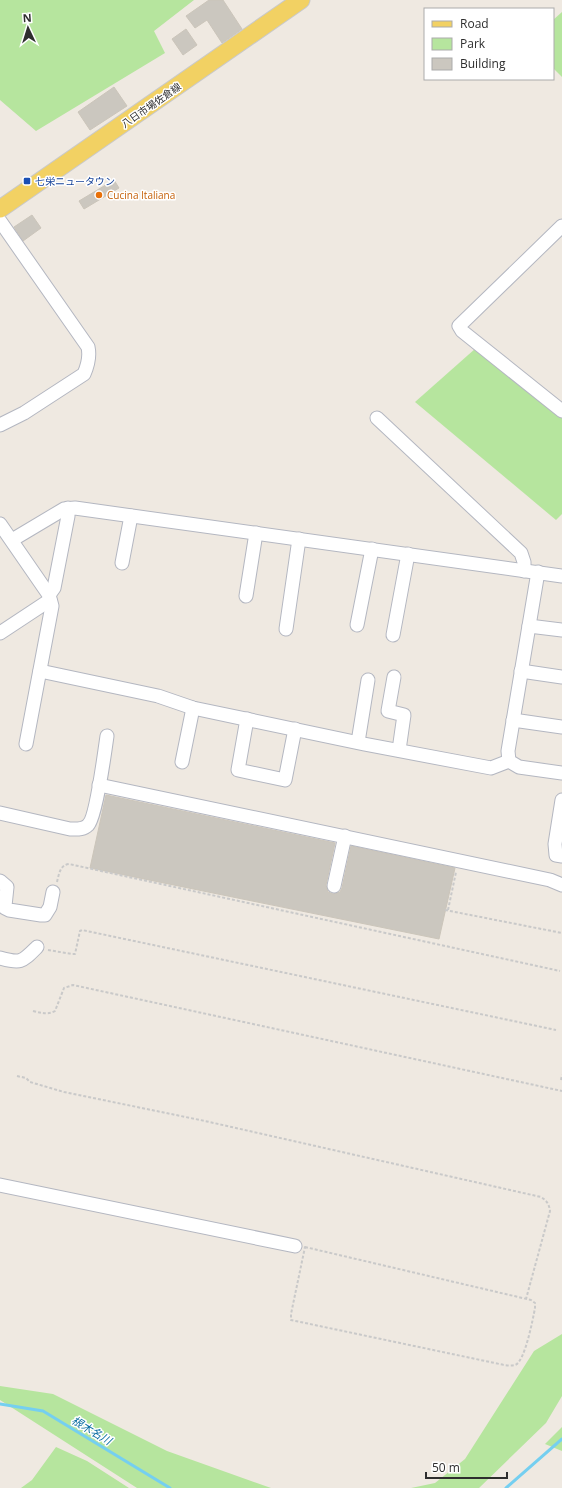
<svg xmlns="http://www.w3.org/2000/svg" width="562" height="1488" font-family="'Open Sans','Noto Sans JP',sans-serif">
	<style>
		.green { fill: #b6e59e }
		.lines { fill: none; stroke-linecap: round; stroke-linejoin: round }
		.stream { stroke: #75cff0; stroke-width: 3 }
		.building { fill: #cbc7bf; stroke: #cbc5ba }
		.minor-casing { stroke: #b4b7c1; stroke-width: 15 }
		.major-casing { stroke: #c9c9c9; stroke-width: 19 }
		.path { stroke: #c9c9c9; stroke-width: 2; stroke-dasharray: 3 2; stroke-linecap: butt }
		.minor { stroke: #fff; stroke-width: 13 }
		.major { stroke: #f2d163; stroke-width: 17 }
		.transit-dot { fill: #1a4fb4; stroke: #fff; stroke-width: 1.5 }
		.food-dot { fill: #e8710a; stroke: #fff; stroke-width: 1.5 }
		.labels { text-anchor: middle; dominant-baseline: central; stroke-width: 3; stroke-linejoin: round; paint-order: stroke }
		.street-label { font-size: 10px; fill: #2e2e2e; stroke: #fff }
		.transit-label { font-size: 10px; fill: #164399; stroke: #fff; text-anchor: start }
		.food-label { font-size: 10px; fill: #c56008; stroke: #fff; text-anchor: start }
		.water-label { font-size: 11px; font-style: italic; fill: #0d6fa3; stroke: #fff }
	</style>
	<rect width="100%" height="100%" fill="#efe9e1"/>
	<g class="green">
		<path d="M 0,0 L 194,0 L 154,31 L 165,53 L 36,131 L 0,100 Z"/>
		<path d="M 562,12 L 562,77 L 553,68 L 553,20 Z"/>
		<path d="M 476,348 L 562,417 L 562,514 L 556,520 L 415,402 Z"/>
		<path d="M 562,1334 L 562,1396 L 546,1423 L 479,1488 L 411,1488 L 435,1483 L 465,1459 L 534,1351 Z"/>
		<path d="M 0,1386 L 53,1394 L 167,1451 L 271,1488 L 137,1488 L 0,1400 Z"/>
		<path d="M 562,1427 L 562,1451 L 545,1444 Z"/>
		<path d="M 56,1447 L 87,1461 L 129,1488 L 21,1488 L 32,1480 Z"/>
	</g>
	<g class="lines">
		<g class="stream">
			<path d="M 0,1404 L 43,1411 L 170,1488"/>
			<path d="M 506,1488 L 562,1439"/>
		</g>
	</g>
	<g class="building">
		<path d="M 209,0 L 223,0 L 242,29 L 222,43 L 207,20 L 195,28 L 186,16 Z"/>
		<path d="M 186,29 L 197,45 L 183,55 L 172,39 Z"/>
		<path d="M 114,87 L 127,106 L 90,130 L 78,112 Z"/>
		<path d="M 114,180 L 119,188 L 84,209 L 79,201 Z"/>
		<path d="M 32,215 L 41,228 L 23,241 L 14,227 Z"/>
		<path d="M 106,795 L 335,843 L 326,885 L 328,892 L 333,894 L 340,892 L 342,888 L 351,846 L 455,868 L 439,939 L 90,868 Z"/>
	</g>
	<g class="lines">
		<defs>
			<g id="minor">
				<path d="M 0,221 L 88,347 C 90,356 88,365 84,374 L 24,413 L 0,425"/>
				<path d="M 562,226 L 459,326 L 462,331 L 562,411"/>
				<path d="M 377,418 L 521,553 L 524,562 L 524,571"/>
				<path d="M 0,524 L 49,595 L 52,606 L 26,744"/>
				<path d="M 12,540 L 64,509 L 75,508 L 562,576"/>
				<path d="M 122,563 L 131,516"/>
				<path d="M 538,572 L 508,751 L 509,761 L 519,767 L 562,773"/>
				<path d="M 49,595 L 54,588 L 68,516 L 68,508"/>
				<path d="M 246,596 L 256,533"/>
				<path d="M 357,625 L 372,549"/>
				<path d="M 529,626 L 562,630"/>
				<path d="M 286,629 L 299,539"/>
				<path d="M 0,633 L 50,600"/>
				<path d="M 393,635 L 408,554"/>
				<path d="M 40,671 L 158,696 L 193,708 L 364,744 L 491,768 L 509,761"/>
				<path d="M 521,671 L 562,677"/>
				<path d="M 394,677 L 388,711 L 404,715 L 399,750"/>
				<path d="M 247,719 L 238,770 L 285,780 L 295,729"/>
				<path d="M 513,720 L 562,727"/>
				<path d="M 358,742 L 368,680"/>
				<path d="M 182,762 L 193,708"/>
				<path d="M 99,785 L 550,880 L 562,885"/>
				<path d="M 562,800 L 555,844 L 556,855 L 562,856"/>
				<path d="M 0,813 L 70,829 C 77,829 83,830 88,825 C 96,818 105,750 107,736"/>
				<path d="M 0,881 L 7,887 L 5,906 L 5,908 L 9,910 L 41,915 L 45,915 L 50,907 L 53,892"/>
				<path d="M 334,886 L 345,836"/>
				<path d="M 0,958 C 21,964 22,962 37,947"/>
				<path d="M 0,1185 L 295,1246"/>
			</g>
			<path id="major" d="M 0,209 L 301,0"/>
		</defs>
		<use href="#minor" class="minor-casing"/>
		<use href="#major" class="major-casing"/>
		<g class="path">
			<path d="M 57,882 C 59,874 60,865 69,864 L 560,971"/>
			<path d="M 445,910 L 562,933"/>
			<path d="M 448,910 L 456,872"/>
			<path d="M 48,950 L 72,954 L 75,954 L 80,931 L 82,930 L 556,1030"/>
			<path d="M 33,1011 C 41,1013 48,1015 55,1011 L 64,988 L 73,985 L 562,1091"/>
			<path d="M 17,1076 L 26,1078 L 30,1082 L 64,1092 L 205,1121 L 541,1197 C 547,1201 549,1204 550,1211 L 526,1299"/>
			<path d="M 561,1080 L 562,1075"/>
			<path d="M 305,1247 L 531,1300 L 535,1303 L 535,1308 C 533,1318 525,1362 515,1365 C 507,1367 497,1363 490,1362 L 291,1320 L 291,1314 Z"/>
		</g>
		<use href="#minor" class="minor"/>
		<use href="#major" class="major"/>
	</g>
	<rect class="transit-dot" x="23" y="177" width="8" height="8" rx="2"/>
	<circle class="food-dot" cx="99" cy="195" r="4"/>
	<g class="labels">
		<g class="street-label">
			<text transform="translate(151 105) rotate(-35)">八日市場佐倉線</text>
		</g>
		<g class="transit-label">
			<text x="35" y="181">七栄ニュータウン</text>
		</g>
		<g class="food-label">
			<text x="107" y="195">Cucina Italiana</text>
		</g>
		<g class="water-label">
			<text transform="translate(92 1430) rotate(31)">根木名川</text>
		</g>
	</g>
	<rect x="424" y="8" width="130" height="72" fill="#ffffff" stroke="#ababab"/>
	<rect x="432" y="21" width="20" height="6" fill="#f2d163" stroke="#ababab"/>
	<text x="460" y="28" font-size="12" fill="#2e2e2e">Road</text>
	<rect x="432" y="38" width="20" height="12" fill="#b6e59e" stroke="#ababab"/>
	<text x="460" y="48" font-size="12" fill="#2e2e2e">Park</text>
	<rect x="432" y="58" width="20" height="12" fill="#cbc7bf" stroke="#ababab"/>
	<text x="460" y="68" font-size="12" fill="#2e2e2e">Building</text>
	<g transform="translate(28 28) rotate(356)" stroke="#ffffff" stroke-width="3" paint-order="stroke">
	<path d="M0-3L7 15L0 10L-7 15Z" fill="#2e2e2e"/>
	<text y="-6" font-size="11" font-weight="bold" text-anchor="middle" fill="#2e2e2e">N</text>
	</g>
	<path d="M426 1472v6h81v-6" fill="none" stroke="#2e2e2e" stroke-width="2"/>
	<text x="432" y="1472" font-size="12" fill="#2e2e2e" stroke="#ffffff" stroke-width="3" paint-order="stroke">50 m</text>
</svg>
